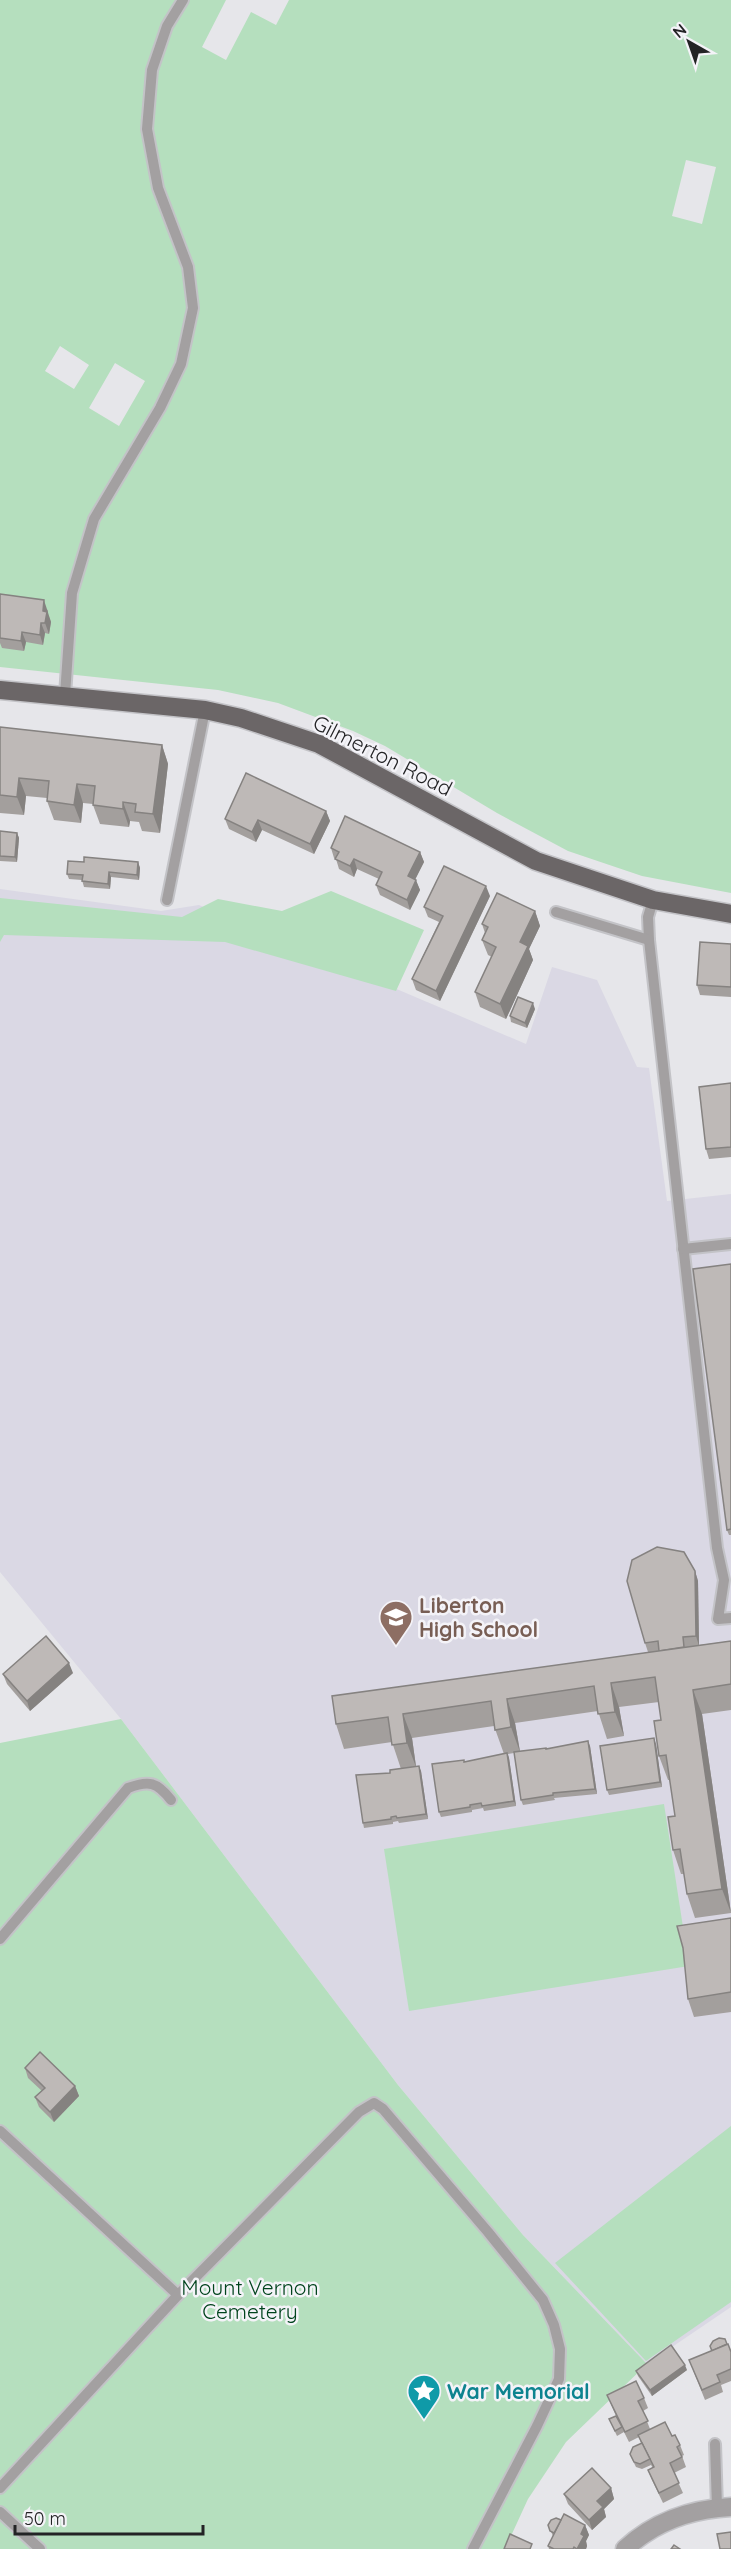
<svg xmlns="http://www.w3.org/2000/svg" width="731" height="2549" font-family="Quicksand,sans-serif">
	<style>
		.built { fill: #dad8e4 }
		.green { fill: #b5dfbe; fill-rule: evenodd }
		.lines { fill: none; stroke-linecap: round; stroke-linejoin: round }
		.lane-casing { stroke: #c3c3c7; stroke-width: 14 }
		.street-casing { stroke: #c3c3c7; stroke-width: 21 }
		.primary-casing { stroke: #c3c3c7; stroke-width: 21 }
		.lane { stroke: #a3a0a1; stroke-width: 10 }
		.street { stroke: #a3a0a1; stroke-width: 18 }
		.primary { stroke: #6b6667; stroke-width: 18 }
		.wall { fill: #a39f9d }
		.shaded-wall { fill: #858280 }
		.building { fill: #beb9b7; stroke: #858280; stroke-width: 1.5 }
		.labels { text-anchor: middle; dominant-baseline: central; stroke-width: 5; stroke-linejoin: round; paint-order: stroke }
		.street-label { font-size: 21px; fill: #232325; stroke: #f4f3f8 }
		.education-label { font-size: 21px; font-weight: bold; fill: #785e54; stroke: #f4f3f8; text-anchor: start }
		.park-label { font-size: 21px; fill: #00441d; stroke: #f4f3f8 }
		.culture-label { font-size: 21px; font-weight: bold; fill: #0d838f; stroke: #f4f3f8; text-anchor: start }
	</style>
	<rect width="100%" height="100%" fill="#e6e6ea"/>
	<path class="built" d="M 0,889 L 161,911 L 199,905 L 526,1044 L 552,967 L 597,980 L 637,1067 L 649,1068 L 667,1201 L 731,1194 L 731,2307 L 647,2364 L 523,2235 L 398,2085 L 121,1719 L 0,1572 Z"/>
	<g class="green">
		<path d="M 0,0 L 226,0 L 202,47 L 226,60 L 251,12 L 276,25 L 289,0 L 731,0 L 731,893 L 642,876 L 568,851 L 497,813 L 385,746 L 353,731 L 278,703 L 218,690 L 0,667 ZM 686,160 L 716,167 L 702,224 L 672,216 ZM 60,346 L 89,365 L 74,389 L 45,371 ZM 115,363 L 145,381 L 119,426 L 89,408 Z"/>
		<path d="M 331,891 L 424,930 L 396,991 L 225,942 L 4,935 L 0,942 L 0,898 L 182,917 L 218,899 L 282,911 Z"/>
		<path d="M 121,1719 L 398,2085 L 523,2235 L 647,2364 L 566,2442 L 528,2499 L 505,2549 L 0,2549 L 0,1743 Z"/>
		<path d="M 664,1804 L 689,1966 L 409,2011 L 384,1849 Z"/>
		<path d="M 731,2126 L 731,2302 L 646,2361 L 555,2263 Z"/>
	</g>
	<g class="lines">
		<defs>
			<g id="lane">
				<path d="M 65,695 L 72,593 L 94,519 L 160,408 L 181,364 L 193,308 L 188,267 L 158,188 L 147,129 L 152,70 L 167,26 L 183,0"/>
				<path d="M 167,900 L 205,710"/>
				<path d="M 653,900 L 648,917 L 649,940 L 717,1548 L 724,1580 L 718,1619 L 731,1618"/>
				<path d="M 556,912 L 649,940"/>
				<path d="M 683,1249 L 731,1244"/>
				<path d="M 0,1939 L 128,1788 C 149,1780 157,1782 171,1800"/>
				<path d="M 0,2131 L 178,2295"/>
				<path d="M 715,2444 L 717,2508"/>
				<path d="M 0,2488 L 178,2295 L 359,2112 L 374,2103 L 383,2109 L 488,2232 L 543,2300 L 554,2325 L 560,2349 L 559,2379 L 537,2426 L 473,2549"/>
				<path d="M 0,2512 L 40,2549"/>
			</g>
			<path id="street" d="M 625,2549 C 654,2522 692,2509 731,2507"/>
			<path id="primary" d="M 0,690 L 205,710 L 241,718 L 319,744 L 536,861 L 653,900 L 731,914"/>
		</defs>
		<use href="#lane" class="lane-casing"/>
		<use href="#street" class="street-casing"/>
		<use href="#primary" class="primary-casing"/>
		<use href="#lane" class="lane"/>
		<use href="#street" class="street"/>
		<use href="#primary" class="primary"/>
	</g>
	<g class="wall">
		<path d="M 0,594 L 48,610 L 47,613 L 51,622 L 49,634 L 45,633 L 43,645 L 26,642 L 24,651 L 2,648 L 0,643 Z"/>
		<path d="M 0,727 L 162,745 L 168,764 L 160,833 L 142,831 L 139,822 L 130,821 L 129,827 L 100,824 L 93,805 L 93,804 L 83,803 L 81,823 L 54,820 L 47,801 L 47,798 L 26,796 L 24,815 L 0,813 Z"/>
		<path d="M 326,811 L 330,821 L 314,854 L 262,830 L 256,842 L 229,829 L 225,819 Z"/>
		<path d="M 0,831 L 17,833 L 19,838 L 17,862 L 0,861 Z"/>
		<path d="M 331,848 L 420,852 L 424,862 L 415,879 L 420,890 L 410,910 L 380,895 L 376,885 L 379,879 L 357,869 L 354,877 L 339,869 L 336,859 L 334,858 Z"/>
		<path d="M 84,862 L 138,862 L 140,868 L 139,880 L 111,877 L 110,889 L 84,887 L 82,880 L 69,879 L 67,874 Z"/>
		<path d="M 490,896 L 440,1001 L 416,990 L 412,979 L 439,922 L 428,917 L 424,907 Z"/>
		<path d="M 535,911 L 540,926 L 529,949 L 533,960 L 506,1019 L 480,1007 L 475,992 L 492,957 L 488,955 L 482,940 L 485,933 L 482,924 Z"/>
		<path d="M 731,944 L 731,997 L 700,995 L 697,985 Z"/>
		<path d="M 535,1009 L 527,1028 L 511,1022 L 510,1016 Z"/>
		<path d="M 731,1083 L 731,1157 L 709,1159 L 706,1149 Z"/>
		<path d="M 731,1264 L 731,1535 L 729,1535 L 727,1530 Z"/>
		<path d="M 695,1571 L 698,1581 L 699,1645 L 731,1641 L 731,1710 L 702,1714 L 731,1913 L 695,1918 L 687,1894 L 684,1874 L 681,1874 L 673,1850 L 675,1816 L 670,1780 L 668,1780 L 659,1756 L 661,1720 L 659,1702 L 619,1707 L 624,1736 L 607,1739 L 598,1711 L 515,1723 L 520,1751 L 590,1746 L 597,1794 L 554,1798 L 555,1800 L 523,1805 L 521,1800 L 514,1753 L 508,1754 L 509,1758 L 516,1806 L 484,1811 L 483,1808 L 472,1810 L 472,1812 L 441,1817 L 439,1812 L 464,1762 L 504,1754 L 494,1726 L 412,1738 L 416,1766 L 421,1771 L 428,1819 L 399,1823 L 398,1821 L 393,1822 L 393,1824 L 364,1828 L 363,1823 L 401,1769 L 392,1742 L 344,1749 L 336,1724 L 648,1652 L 645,1643 Z"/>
		<path d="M 73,1673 L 30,1711 L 7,1684 L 3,1674 Z"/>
		<path d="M 656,1744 L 662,1787 L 609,1795 L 607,1790 Z"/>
		<path d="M 731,1918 L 731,2012 L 694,2017 L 688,1999 Z"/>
		<path d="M 25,2068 L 75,2086 L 79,2096 L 54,2122 L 39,2107 L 35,2097 L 42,2091 L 28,2078 Z"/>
		<path d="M 731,2352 L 731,2381 L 721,2385 L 723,2392 L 705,2400 L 689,2360 Z"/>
		<path d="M 687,2370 L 652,2396 L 638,2376 L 636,2371 Z"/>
		<path d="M 607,2395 L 644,2398 L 648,2408 L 643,2411 L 650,2429 L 672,2436 L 680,2445 L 684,2455 L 682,2456 L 686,2467 L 674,2473 L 683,2493 L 663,2503 L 652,2480 L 648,2470 L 653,2468 L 651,2465 L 642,2469 L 636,2467 L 632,2459 L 630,2454 L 641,2443 L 639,2437 L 629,2442 L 624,2432 L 617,2436 L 609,2419 L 616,2416 Z"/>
		<path d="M 611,2488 L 614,2499 L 604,2509 L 606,2517 L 592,2530 L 568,2504 L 564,2494 Z"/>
		<path d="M 561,2520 L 585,2525 L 589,2535 L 586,2541 L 587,2546 L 586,2549 L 549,2549 L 548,2546 L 553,2536 L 548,2525 Z"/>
	</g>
	<g class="shaded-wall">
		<path d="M 44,600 L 51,622 L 49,634 L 45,623 L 43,611 Z"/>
		<path d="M 41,623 L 45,633 L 43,645 L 40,635 Z"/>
		<path d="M 22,632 L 26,642 L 24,651 L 21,641 Z"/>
		<path d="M 162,745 L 168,764 L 160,833 L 153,814 Z"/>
		<path d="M 19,778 L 26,796 L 24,815 L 17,797 Z"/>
		<path d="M 77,784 L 83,803 L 81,823 L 74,805 Z"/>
		<path d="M 123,802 L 130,821 L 129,827 L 123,809 Z"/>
		<path d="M 326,811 L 330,821 L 314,854 L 310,844 Z"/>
		<path d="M 258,820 L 262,830 L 256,842 L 252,832 Z"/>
		<path d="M 17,833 L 19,838 L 17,862 L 15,857 Z"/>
		<path d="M 420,852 L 424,862 L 412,886 L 408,876 Z"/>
		<path d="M 354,859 L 357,869 L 354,877 L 350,866 Z"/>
		<path d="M 138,862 L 140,868 L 139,880 L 137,875 Z"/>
		<path d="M 109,872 L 111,877 L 110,889 L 108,884 Z"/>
		<path d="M 416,880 L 420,890 L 410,910 L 407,900 Z"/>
		<path d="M 486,886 L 490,896 L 440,1001 L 436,991 Z"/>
		<path d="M 535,911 L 540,926 L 529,949 L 533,960 L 506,1019 L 500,1004 L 520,942 Z"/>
		<path d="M 533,1003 L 535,1009 L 527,1028 L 525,1023 Z"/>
		<path d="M 695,1571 L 698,1581 L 699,1646 L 696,1636 Z"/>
		<path d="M 69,1663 L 73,1673 L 30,1711 L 27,1701 Z"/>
		<path d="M 611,1683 L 619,1707 L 624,1736 L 615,1712 Z"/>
		<path d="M 693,1690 L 702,1714 L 731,1913 L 722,1889 Z"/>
		<path d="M 507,1699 L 515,1723 L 520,1752 L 511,1727 Z"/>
		<path d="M 403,1714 L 412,1738 L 416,1767 L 407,1743 Z"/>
		<path d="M 654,1738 L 656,1744 L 662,1787 L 660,1782 Z"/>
		<path d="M 588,1741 L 590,1746 L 597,1794 L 595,1789 Z"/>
		<path d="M 507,1753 L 509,1758 L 516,1806 L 514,1801 Z"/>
		<path d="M 419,1766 L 421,1771 L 428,1819 L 426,1814 Z"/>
		<path d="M 75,2086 L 79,2096 L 54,2122 L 50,2112 Z"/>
		<path d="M 685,2365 L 687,2370 L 652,2396 L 650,2390 Z"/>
		<path d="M 611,2488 L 614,2499 L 604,2509 L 606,2517 L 592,2530 L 589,2520 L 597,2501 Z"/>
		<path d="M 585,2525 L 589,2535 L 586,2541 L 587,2546 L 586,2549 L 577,2549 L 581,2534 Z"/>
	</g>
	<g class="building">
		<path d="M 0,594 L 44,600 L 43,611 L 47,612 L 45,623 L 41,623 L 40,635 L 22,632 L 21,641 L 0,638 Z"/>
		<path d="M 0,727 L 162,745 L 153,814 L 135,812 L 136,804 L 123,802 L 123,809 L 93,805 L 95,786 L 77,784 L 74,805 L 47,801 L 49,781 L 19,778 L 17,797 L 0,795 Z"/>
		<path d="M 246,773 L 326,811 L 310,844 L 258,820 L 252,832 L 225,819 Z"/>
		<path d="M 345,816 L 420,852 L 408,876 L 416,880 L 407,900 L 376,885 L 382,872 L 354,859 L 350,866 L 335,859 L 339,852 L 331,848 Z"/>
		<path d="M 0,831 L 17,833 L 15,857 L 0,856 Z"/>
		<path d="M 84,857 L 138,862 L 137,875 L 109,872 L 108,884 L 82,881 L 83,875 L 67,874 L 68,861 L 84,862 Z"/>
		<path d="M 444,866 L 486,886 L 436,991 L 412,979 L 443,916 L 424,907 Z"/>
		<path d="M 497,893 L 535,911 L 520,942 L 528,946 L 500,1004 L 475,992 L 496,947 L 482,940 L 488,927 L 482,924 Z"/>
		<path d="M 700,942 L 731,944 L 731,987 L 697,985 Z"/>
		<path d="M 518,997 L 533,1003 L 525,1023 L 510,1016 Z"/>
		<path d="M 731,1083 L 731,1147 L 706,1149 L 699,1087 Z"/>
		<path d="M 731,1264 L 731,1529 L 727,1530 L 693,1269 Z"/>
		<path d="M 657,1547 L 684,1552 L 695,1571 L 696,1636 L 683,1637 L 684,1647 L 659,1651 L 658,1641 L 645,1643 L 627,1581 L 632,1560 Z"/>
		<path d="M 46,1636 L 69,1663 L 27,1701 L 3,1674 Z"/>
		<path d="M 731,1641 L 731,1684 L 693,1690 L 722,1889 L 687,1894 L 680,1849 L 673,1850 L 668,1817 L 675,1816 L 666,1755 L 659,1756 L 654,1721 L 661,1720 L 655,1677 L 611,1683 L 615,1712 L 598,1714 L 594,1686 L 507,1699 L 511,1727 L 495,1730 L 491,1701 L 403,1714 L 407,1743 L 392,1745 L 388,1717 L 336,1724 L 332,1696 Z"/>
		<path d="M 654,1738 L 660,1782 L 607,1790 L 600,1746 Z"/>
		<path d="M 588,1741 L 595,1789 L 553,1793 L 553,1795 L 521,1800 L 514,1752 L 546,1748 L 546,1749 Z"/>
		<path d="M 507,1753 L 514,1801 L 482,1806 L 481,1803 L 470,1805 L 470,1807 L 439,1812 L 432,1764 L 464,1760 L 464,1762 Z"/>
		<path d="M 419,1766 L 426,1814 L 397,1818 L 396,1816 L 391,1817 L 391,1819 L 363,1823 L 356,1775 L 390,1773 L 390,1770 Z"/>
		<path d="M 731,1918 L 731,1992 L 688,1999 L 683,1948 L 677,1926 Z"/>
		<path d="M 40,2052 L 75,2086 L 50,2112 L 35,2097 L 45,2088 L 25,2068 Z"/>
		<path d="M 719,2338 L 725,2339 L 727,2344 L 712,2351 L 710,2346 L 713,2341 Z"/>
		<path d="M 728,2344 L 731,2352 L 731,2369 L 717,2375 L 720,2382 L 702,2390 L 689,2360 Z"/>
		<path d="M 671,2345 L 685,2365 L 650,2390 L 636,2371 Z"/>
		<path d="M 636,2381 L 644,2398 L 638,2401 L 648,2421 L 625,2432 L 607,2395 Z"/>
		<path d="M 616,2416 L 622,2427 L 615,2431 L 609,2419 Z"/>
		<path d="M 665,2422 L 672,2436 L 675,2435 L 680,2445 L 677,2447 L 682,2457 L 670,2463 L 679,2483 L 659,2493 L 648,2470 L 654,2467 L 638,2435 Z"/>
		<path d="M 642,2443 L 650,2459 L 640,2464 L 634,2462 L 630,2454 L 633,2447 Z"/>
		<path d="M 592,2468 L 611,2488 L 597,2501 L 603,2507 L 589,2520 L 564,2494 Z"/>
		<path d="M 564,2514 L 585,2525 L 581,2534 L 584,2536 L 577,2549 L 574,2547 L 573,2549 L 554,2549 L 548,2546 Z"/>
		<path d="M 556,2518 L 561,2520 L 554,2533 L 550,2531 L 548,2525 L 551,2520 Z"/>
		<path d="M 731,2532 L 731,2549 L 720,2549 L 717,2534 Z"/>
		<path d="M 510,2534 L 532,2544 L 530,2549 L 504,2549 Z"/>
		<path d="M 674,2545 L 680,2549 L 671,2549 Z"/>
	</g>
	<defs>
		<symbol id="school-pin" viewBox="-11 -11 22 30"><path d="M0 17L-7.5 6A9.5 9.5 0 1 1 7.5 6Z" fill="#8d6e63" stroke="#f4f3f8"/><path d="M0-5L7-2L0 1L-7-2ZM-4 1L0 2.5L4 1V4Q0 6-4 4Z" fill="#fff"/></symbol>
		<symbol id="sight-pin" viewBox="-11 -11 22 30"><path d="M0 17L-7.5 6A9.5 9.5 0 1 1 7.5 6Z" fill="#0f9aa8" stroke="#f4f3f8"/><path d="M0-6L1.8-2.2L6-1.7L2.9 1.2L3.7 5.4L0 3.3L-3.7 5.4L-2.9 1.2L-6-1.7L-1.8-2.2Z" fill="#fff"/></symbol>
	</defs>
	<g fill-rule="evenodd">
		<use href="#school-pin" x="377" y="1598" width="38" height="52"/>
		<use href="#sight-pin" x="405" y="2372" width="38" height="52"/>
	</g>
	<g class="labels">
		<g class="street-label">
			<text transform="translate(383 755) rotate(27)">Gilmerton Road</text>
		</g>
		<g class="education-label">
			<text x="419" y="1605">Liberton<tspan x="419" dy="24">High School</tspan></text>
		</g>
		<g class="park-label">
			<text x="250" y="2287">Mount Vernon<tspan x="250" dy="24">Cemetery</tspan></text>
		</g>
		<g class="culture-label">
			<text x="447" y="2391">War Memorial</text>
		</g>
	</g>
	<g transform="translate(689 42) rotate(320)" stroke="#f4f3f8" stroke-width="4.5" paint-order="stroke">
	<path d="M0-4.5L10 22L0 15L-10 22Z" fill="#232325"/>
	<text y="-9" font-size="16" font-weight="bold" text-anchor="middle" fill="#232325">N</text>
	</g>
	<path d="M15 2525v9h188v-9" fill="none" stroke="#232325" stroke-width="3"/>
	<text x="24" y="2525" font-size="18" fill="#232325" stroke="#f4f3f8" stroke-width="4.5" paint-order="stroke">50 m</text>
</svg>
